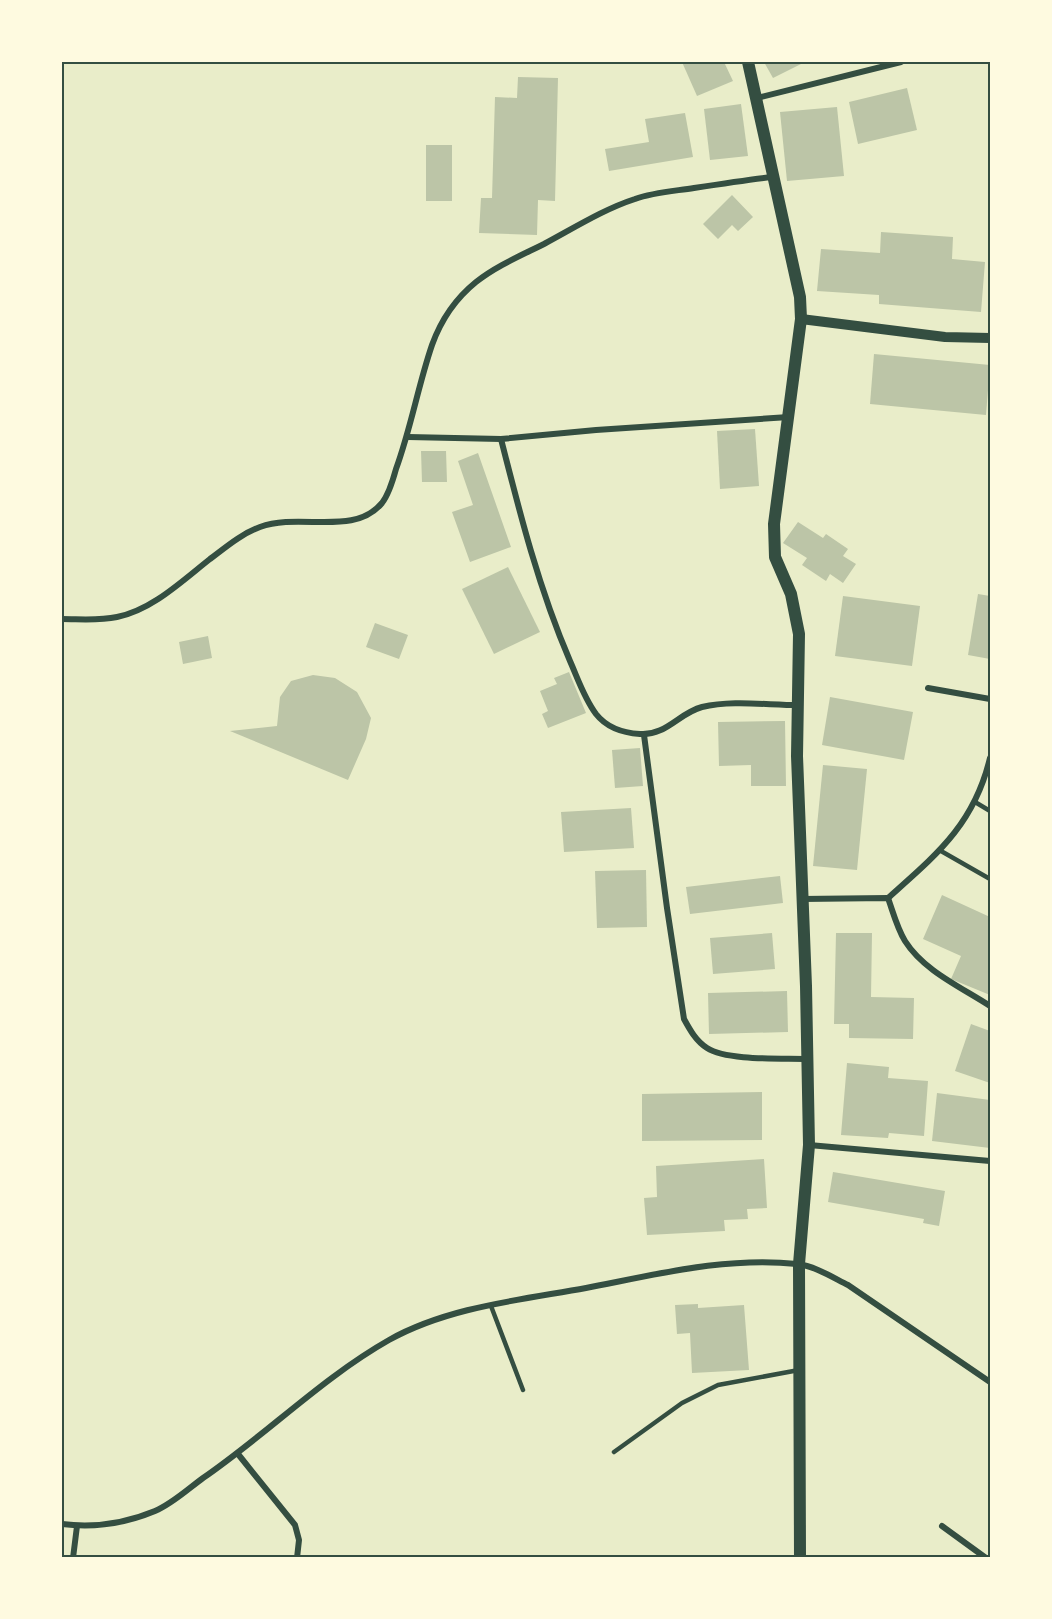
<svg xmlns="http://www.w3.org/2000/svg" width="1052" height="1619" font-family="Literata,serif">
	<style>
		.building { fill: #bcc5a7 }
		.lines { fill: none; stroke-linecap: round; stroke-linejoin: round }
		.service { stroke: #344e41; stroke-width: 4.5 }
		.minor { stroke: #344e41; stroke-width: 6 }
		.tertiary { stroke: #344e41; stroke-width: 10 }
		.secondary { stroke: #344e41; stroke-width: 12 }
		.neatline { fill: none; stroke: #344e41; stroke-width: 2 }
	</style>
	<rect width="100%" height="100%" fill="#e9edc9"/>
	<g class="building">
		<path d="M 682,62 L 724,62 L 733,81 L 697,96 Z"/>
		<path d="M 764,62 L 805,62 L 773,78 Z"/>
		<path d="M 518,77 L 558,78 L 555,201 L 538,200 L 537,235 L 479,233 L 481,198 L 492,198 L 495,97 L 517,98 Z"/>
		<path d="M 907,88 L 917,130 L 858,144 L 849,102 Z"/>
		<path d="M 741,104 L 748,156 L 710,160 L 704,109 Z"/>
		<path d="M 837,107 L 844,176 L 787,181 L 780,112 Z"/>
		<path d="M 685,113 L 693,157 L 609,171 L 605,149 L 649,142 L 645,119 Z"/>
		<rect x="426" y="145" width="26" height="56"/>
		<path d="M 732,195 L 753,217 L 738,231 L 732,225 L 718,239 L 703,224 Z"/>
		<path d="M 881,232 L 953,237 L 952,259 L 985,262 L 981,312 L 879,304 L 879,295 L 817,291 L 821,249 L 880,253 Z"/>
		<path d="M 874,354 L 990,365 L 986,415 L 870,404 Z"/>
		<path d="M 755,429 L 759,486 L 720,489 L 717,431 Z"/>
		<path d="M 421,451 L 446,451 L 447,482 L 422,482 Z"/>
		<path d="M 478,453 L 511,547 L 470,562 L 452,512 L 473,505 L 458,461 Z"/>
		<path d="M 798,522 L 823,538 L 826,534 L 848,549 L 843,556 L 856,564 L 843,583 L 830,574 L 826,581 L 802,565 L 807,558 L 783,543 Z"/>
		<path d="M 508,567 L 540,632 L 494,654 L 462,589 Z"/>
		<path d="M 978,594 L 990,596 L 990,659 L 968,655 Z"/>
		<path d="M 843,596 L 920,606 L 912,666 L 835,656 Z"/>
		<path d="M 375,623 L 408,635 L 399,659 L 366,647 Z"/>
		<path d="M 208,636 L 212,658 L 183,664 L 179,642 Z"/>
		<path d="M 569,672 L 586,713 L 548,728 L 542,714 L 548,711 L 540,691 L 557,684 L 554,678 Z"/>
		<path d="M 313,675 L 335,678 L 357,692 L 371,718 L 366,739 L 348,780 L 230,731 L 277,726 L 280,697 L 291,681 Z"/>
		<path d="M 830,697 L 913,712 L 904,760 L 822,745 Z"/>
		<path d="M 785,721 L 786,786 L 751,786 L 751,765 L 719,766 L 718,722 Z"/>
		<path d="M 640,748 L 643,786 L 615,788 L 612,750 Z"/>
		<path d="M 823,765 L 867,769 L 857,870 L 813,866 Z"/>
		<path d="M 631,808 L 634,848 L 564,852 L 561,812 Z"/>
		<path d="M 646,870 L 647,927 L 597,928 L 595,871 Z"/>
		<path d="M 780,876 L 783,903 L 690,914 L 686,887 Z"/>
		<path d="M 942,895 L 990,917 L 990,995 L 951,979 L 961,956 L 923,939 Z"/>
		<path d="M 772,933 L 775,969 L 713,974 L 710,938 Z"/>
		<path d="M 836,933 L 872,933 L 871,997 L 914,998 L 913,1039 L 849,1038 L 849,1024 L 834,1024 Z"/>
		<path d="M 787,991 L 788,1032 L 709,1034 L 708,993 Z"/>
		<path d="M 971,1024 L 990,1031 L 990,1083 L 955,1071 Z"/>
		<path d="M 847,1063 L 889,1067 L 888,1078 L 928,1081 L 924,1136 L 889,1133 L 888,1138 L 841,1135 Z"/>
		<path d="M 762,1092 L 762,1140 L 642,1141 L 642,1094 Z"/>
		<path d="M 937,1093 L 990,1100 L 990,1148 L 932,1141 Z"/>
		<path d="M 764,1159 L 767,1208 L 747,1209 L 748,1219 L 724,1220 L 725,1231 L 647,1235 L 644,1198 L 657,1197 L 656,1166 Z"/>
		<path d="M 833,1172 L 945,1191 L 939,1226 L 923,1223 L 924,1219 L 828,1202 Z"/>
		<path d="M 698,1304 L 698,1308 L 744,1305 L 749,1370 L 692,1373 L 690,1333 L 677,1334 L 675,1305 Z"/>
	</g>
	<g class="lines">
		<g class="service">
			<path d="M 975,802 L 990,811"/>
			<path d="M 941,851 L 990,879"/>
			<path d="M 491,1306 L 523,1390"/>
			<path d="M 614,1452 L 682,1403 L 718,1385 L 799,1370"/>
		</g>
		<g class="minor">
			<path d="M 757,98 L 901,62"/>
			<path d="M 408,437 L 501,439 L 596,430 L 789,417"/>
			<path d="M 501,439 C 520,514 539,589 570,661 C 578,679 584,698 596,714 C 607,728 624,733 640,734 C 666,736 679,713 702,707 C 732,700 767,705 798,705"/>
			<path d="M 62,619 C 80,619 98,621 117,617 C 152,610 182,581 210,559 C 226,547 241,534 260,527 C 300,512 354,537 382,503 C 389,494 393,480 396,469 C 411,428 418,386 432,345 C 441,320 455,299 476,282 C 496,266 522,255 544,244 C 574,228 604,209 635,199 C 654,192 675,191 694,188 C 720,184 746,180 772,177"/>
			<path d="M 928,688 L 990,699"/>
			<path d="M 644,735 L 667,908 L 684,1019 C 690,1030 696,1041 707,1048 C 727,1061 782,1058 808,1059"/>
			<path d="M 888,898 C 936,855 974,825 990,758"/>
			<path d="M 802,899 L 888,898 C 893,912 897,928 905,941 C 924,971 961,987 990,1006"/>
			<path d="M 809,1145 L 990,1161"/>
			<path d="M 238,1454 L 295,1525 L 299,1540 L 297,1558"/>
			<path d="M 62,1524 C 94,1528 124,1524 155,1511 C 172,1504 188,1489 203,1478 C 267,1434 322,1378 389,1340 C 448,1307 520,1300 586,1288 C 654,1275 727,1256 797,1264 C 815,1266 832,1277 848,1285 L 990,1382"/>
			<path d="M 942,1526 L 986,1558"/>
			<path d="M 73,1558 L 77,1526"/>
		</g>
		<path class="tertiary" d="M 801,319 L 945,337 L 990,338"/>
		<path class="secondary" d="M 748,62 L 800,297 L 801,319 L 774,524 L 775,557 L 791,594 L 799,634 L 797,756 L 806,986 L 809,1145 L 799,1264 L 800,1558"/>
	</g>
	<rect width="1052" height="1619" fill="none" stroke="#fefae0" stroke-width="126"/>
	<rect x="63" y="63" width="926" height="1493" class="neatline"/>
</svg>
